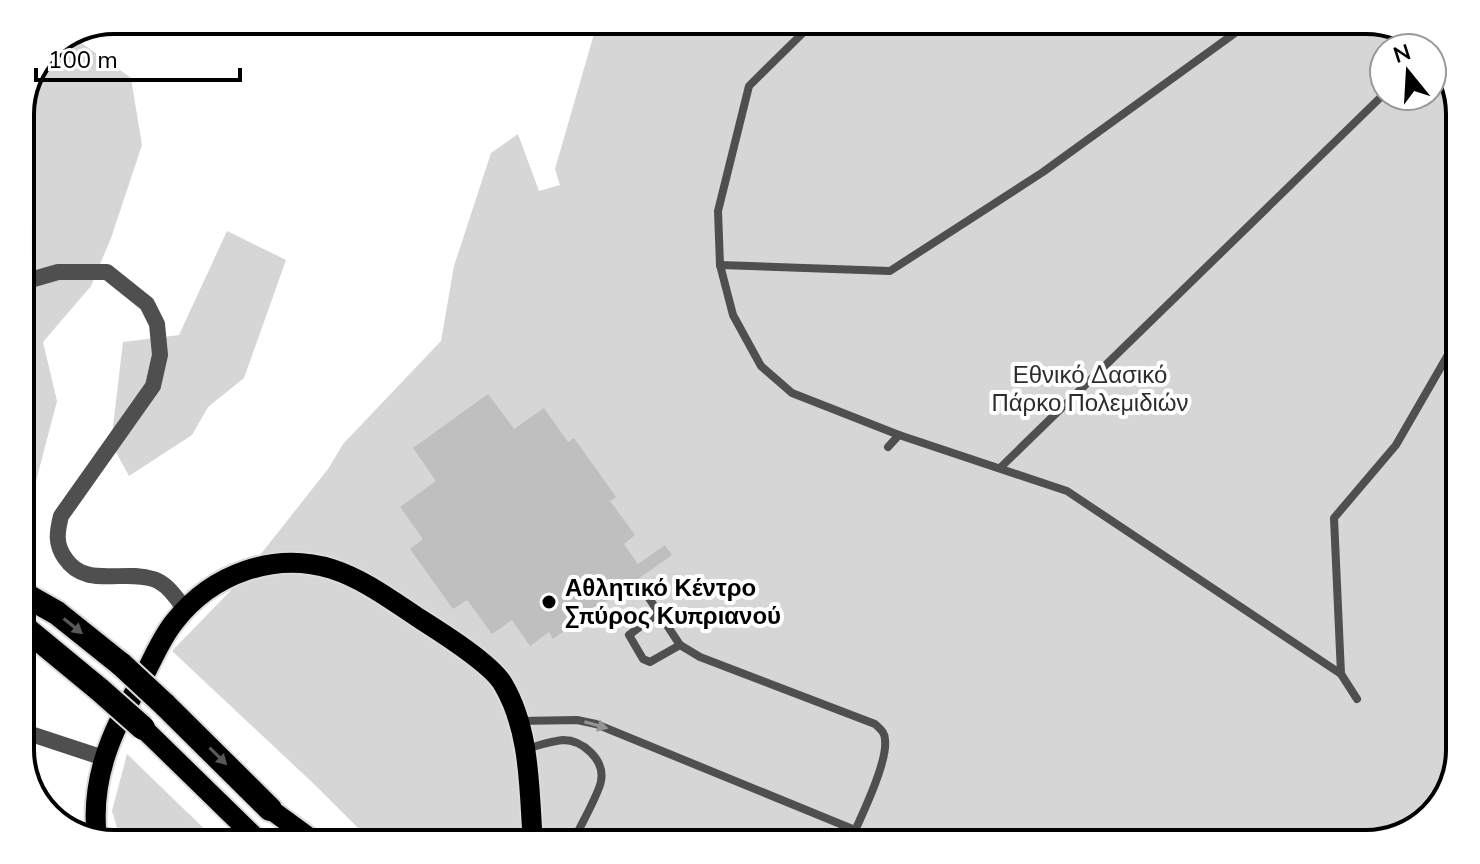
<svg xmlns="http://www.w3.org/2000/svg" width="1480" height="864" font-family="'Nunito Sans',sans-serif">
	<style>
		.green { fill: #d6d6d6 }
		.building { fill: #bfbfbf }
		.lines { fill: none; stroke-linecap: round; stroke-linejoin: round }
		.primary-casing { stroke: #dbdbdb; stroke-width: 24 }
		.motorway-casing { stroke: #dbdbdb; stroke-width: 28 }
		.service { stroke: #4f4f4f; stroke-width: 8 }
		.minor { stroke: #4f4f4f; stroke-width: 16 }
		.primary { stroke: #000; stroke-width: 20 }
		.motorway { stroke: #000; stroke-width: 24 }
		.motorway-bridge-casing { stroke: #dbdbdb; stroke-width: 28; stroke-linecap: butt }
		.motorway-bridge { stroke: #000; stroke-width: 24 }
		.oneway { fill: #595959 }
		.oneway2 { fill: #959595 }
		.poi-dot { fill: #000; stroke: #fff; stroke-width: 3 }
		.labels { text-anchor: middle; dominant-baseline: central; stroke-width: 8; stroke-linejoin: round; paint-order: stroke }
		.park-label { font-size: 24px; fill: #2d2d2d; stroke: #fff }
		.poi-label { font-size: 24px; font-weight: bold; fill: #000; stroke: #fff; text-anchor: start }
		.rim { fill: none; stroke: #000; stroke-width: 4 }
	</style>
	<rect width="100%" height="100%" fill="#fff"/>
	<g class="green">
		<path d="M 598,20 L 1366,20 L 1414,33 L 1429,48 L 1384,48 L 1384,96 L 1432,96 L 1432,51 L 1447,66 L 1460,108 L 1460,751 L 1447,798 L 1413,832 L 1367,844 L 374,844 L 315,785 L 172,651 L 238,583 L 328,469 L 343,444 L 441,341 L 454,266 L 491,153 L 518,134 L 539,191 L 560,185 L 555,169 Z"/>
		<path d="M 73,37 L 131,78 L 142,145 L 111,238 L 91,286 L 43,342 L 57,401 L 35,485 L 20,461 L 20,108 L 48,47 Z"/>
		<path d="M 227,231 L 286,260 L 244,378 L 208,407 L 192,435 L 129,476 L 111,443 L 123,342 L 179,335 Z"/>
		<path d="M 127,754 L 220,844 L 122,844 L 112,811 Z"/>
	</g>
	<path class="building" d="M 488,394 L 514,429 L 544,408 L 568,442 L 574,438 L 616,497 L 610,501 L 635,535 L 624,544 L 638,564 L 665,545 L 672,555 L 553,639 L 549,632 L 530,646 L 512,620 L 492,634 L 467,600 L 453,609 L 410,549 L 423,539 L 400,507 L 436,481 L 413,448 Z"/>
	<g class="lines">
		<defs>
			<g id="primary">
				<path d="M 143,728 L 262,844"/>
				<path d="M 270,809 L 318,844"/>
				<path d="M 97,839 C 90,782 110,733 139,685 C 151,664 160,639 175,621 C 212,574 274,551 332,569 C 363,579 390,599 417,617 C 439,631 491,663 503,684 C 531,731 529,791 533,844"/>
			</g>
			<g id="motorway">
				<path d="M 20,592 L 57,613 L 122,665"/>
				<path d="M 20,624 L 100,690"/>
				<path d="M 164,704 L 270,809"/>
			</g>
		</defs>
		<use href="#primary" class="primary-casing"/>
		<use href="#motorway" class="motorway-casing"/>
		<g class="service">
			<path d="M 1410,32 L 1425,48"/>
			<path d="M 1432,55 L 1448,71"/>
			<path d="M 720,265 L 718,211 L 749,86 L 816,20"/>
			<path d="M 899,435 L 792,393 L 761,366 L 733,315 L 720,265 L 890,271 L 1043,172 L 1253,20"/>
			<path d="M 888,447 L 899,435 L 1067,491 L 1341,674 L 1357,699"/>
			<path d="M 1000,468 L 1384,94"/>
			<path d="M 643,589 L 680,645 L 700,657 L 875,724 C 880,729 885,732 885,740 C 888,763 859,821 849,844"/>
			<path d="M 657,614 L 629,635 L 643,659 L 650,662 L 680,645"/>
			<path d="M 1341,674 L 1334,518 L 1396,445 L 1460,334"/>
			<path d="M 519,721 L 577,720 L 596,724 L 855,830"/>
			<path d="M 526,749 C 537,746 551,741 563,740 C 583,740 605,760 601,781 C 599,794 579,828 572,844"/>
		</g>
		<g class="minor">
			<path d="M 20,283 L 58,272 L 107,272 L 147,304 L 157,324 L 160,355 L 153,386 L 61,516 C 57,532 55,544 65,558 C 85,589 123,569 153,579 C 167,583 176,598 185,609"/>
			<path d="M 1460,658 C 1452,673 1451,682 1460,698"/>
			<path d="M 20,735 L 31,734 L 104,758"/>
		</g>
		<use href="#primary" class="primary"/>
		<use href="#motorway" class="motorway"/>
		<defs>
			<g id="motorway-bridge">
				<path d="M 122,665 L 164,704"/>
				<path d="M 100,690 L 143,728"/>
			</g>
		</defs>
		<use href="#motorway-bridge" class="motorway-bridge-casing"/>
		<use href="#motorway-bridge" class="motorway-bridge"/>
	</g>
	<defs><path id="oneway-solid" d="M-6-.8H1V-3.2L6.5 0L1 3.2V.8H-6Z" transform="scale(2)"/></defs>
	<g class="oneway">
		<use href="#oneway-solid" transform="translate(73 626) rotate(39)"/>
		<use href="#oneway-solid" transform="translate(218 756) rotate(45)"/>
	</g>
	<use class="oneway2" href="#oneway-solid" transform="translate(596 725) rotate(16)"/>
	<circle class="poi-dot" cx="549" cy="602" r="8"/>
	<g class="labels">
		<g class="park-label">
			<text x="1090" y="375">Εθνικό Δασικό<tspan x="1090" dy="28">Πάρκο Πολεμιδιών</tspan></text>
		</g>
		<g class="poi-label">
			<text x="565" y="588">Αθλητικό Κέντρο<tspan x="565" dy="28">Σπύρος Κυπριανού</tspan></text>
		</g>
	</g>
	<path d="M0 0H1480V864H0ZM114 34H1366A80 80 0 0 1 1446 114V750A80 80 0 0 1 1366 830H114A80 80 0 0 1 34 750V114A80 80 0 0 1 114 34Z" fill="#fff" fill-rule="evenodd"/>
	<path class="rim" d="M114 34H1366A80 80 0 0 1 1446 114V750A80 80 0 0 1 1366 830H114A80 80 0 0 1 34 750V114A80 80 0 0 1 114 34Z"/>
	<g transform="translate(1408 72) rotate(342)"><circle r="38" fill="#ffffff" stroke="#999999" stroke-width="2"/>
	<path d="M0-6L14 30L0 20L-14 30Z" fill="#000000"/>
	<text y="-12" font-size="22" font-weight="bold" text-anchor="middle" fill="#000000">N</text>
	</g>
	<path d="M36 68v12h204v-12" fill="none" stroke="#000000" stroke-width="4"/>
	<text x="48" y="68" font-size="24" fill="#000000" stroke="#ffffff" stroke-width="6" paint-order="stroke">100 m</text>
</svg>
